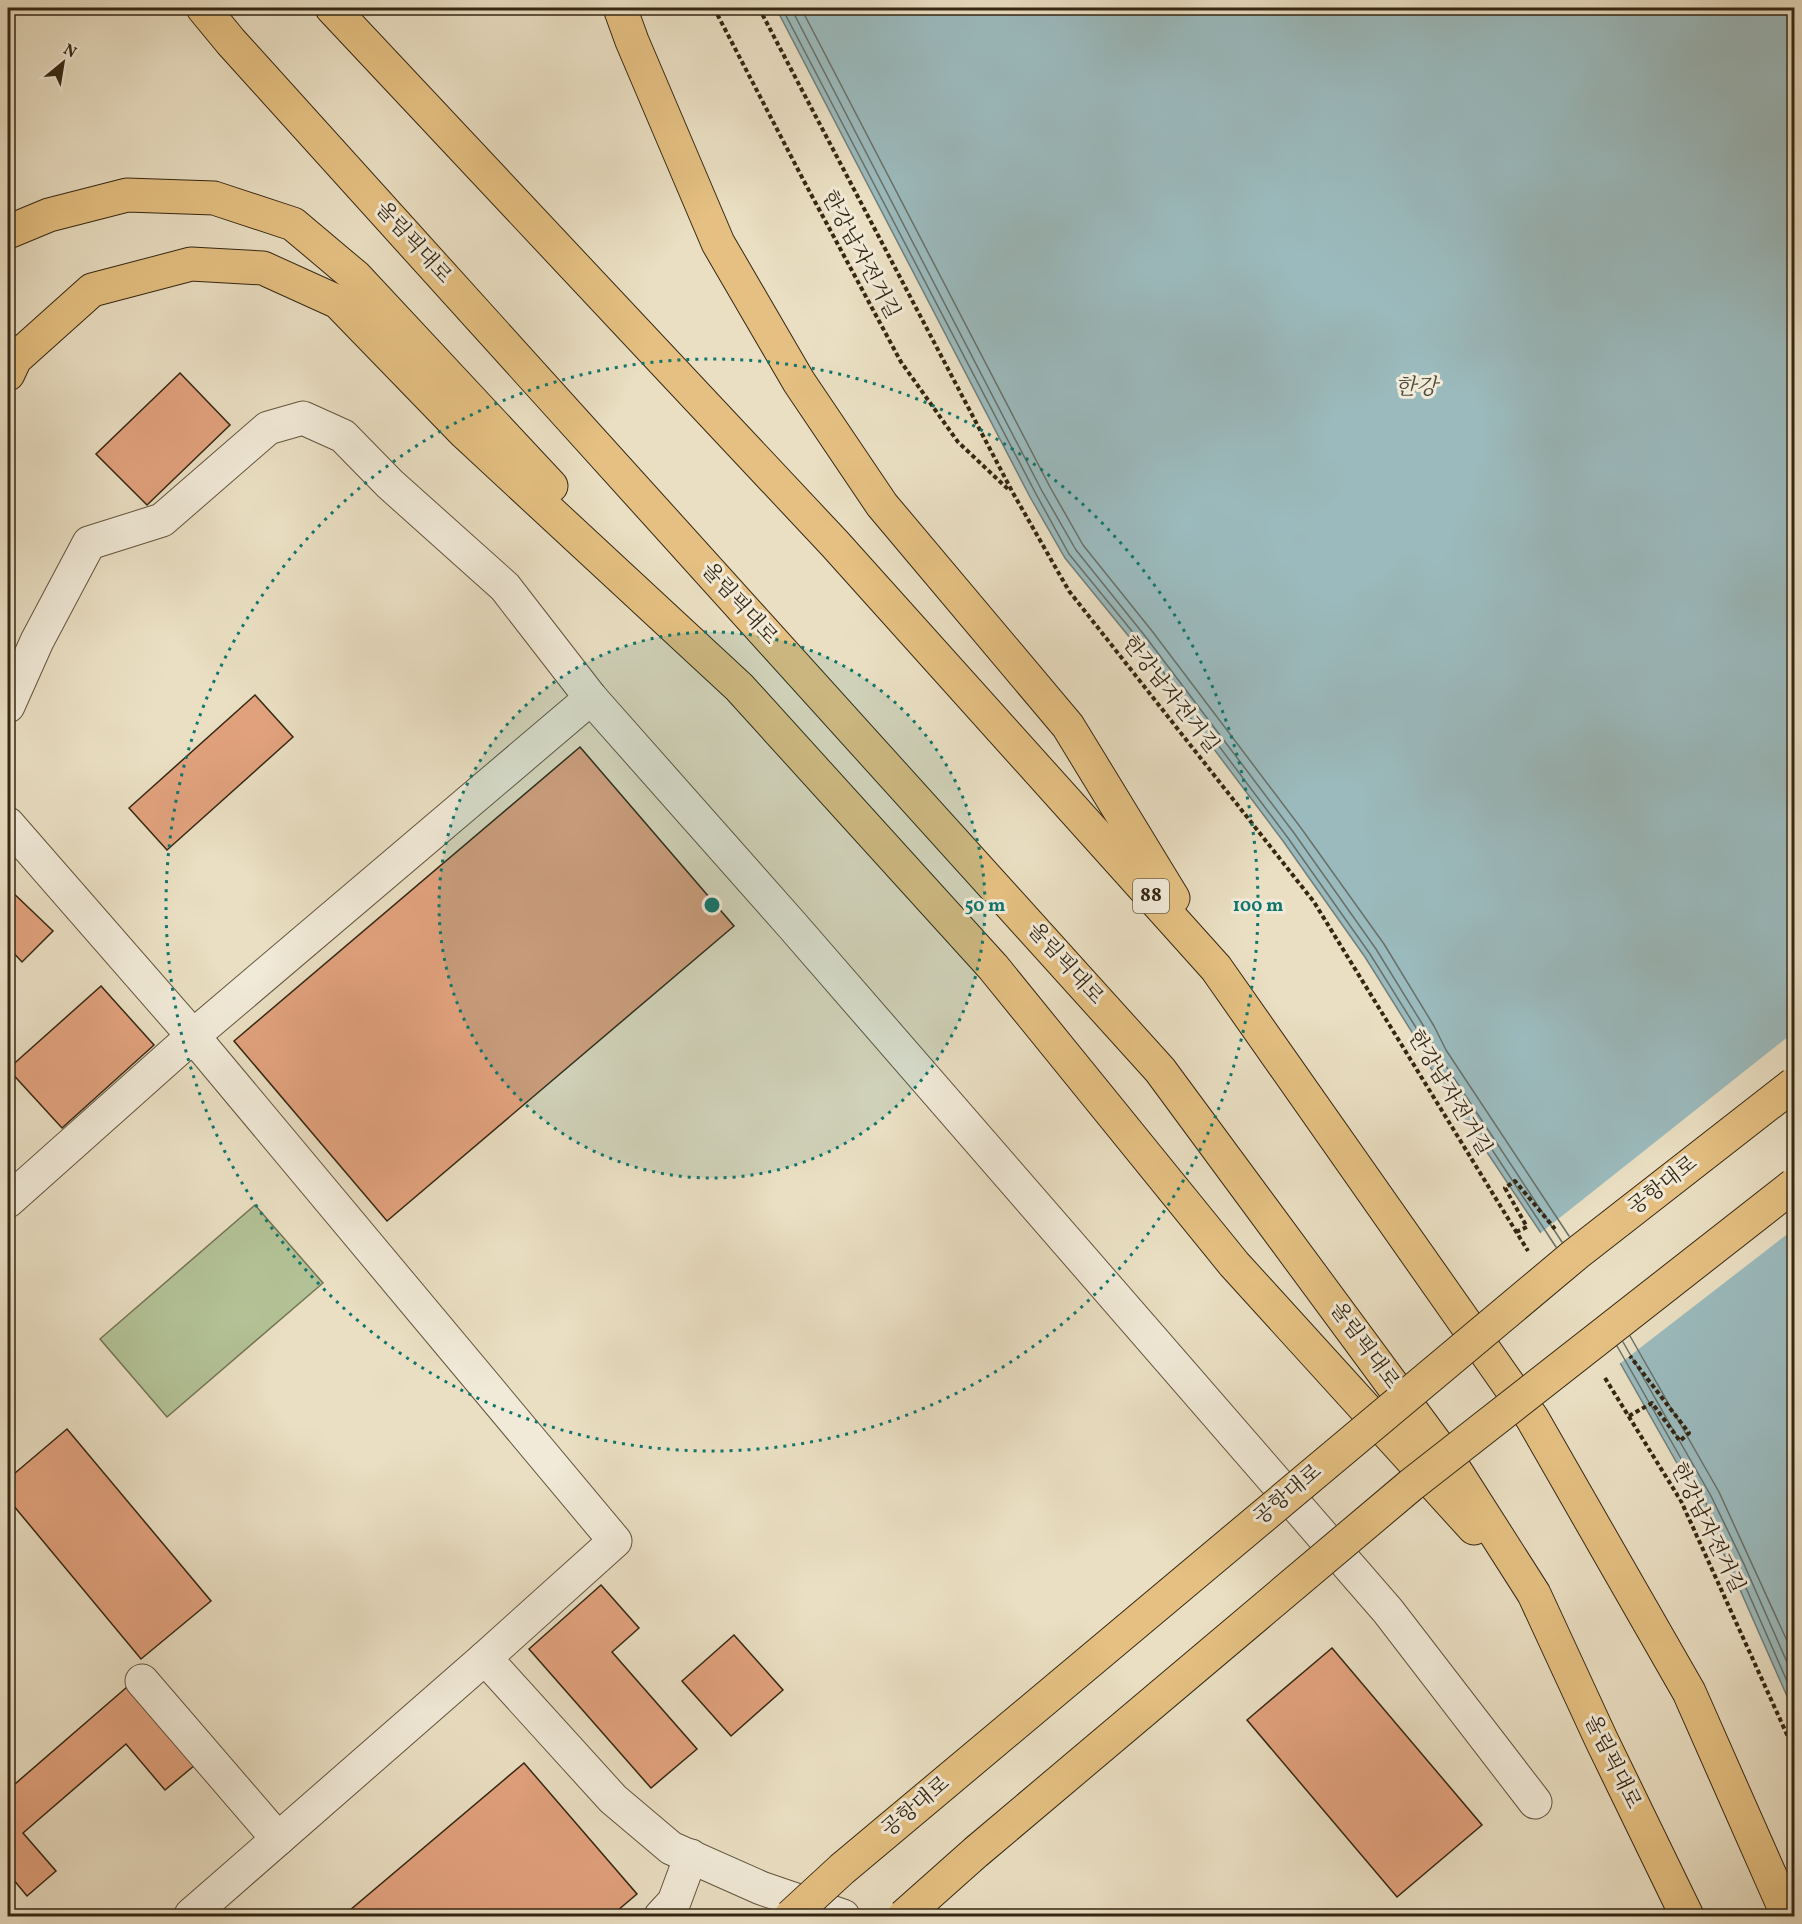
<svg xmlns="http://www.w3.org/2000/svg" width="1802" height="1924" font-family="Vollkorn,'Noto Serif KR',serif">
	<style>
		.green { fill: #b3c296; stroke: #747454; stroke-width: 1.5 }
		.water { fill: #9bbabd; stroke: #727f79; stroke-width: 1.5 }
		.pier { fill: #eadfc3 }
		.lines { fill: none; stroke-linecap: round; stroke-linejoin: round }
		.shore { stroke: #687068; stroke-width: 1.5 }
		.building { fill: #e2a27e; stroke: #352713; stroke-width: 1.5 }
		.minor-casing { stroke: #62553f; stroke-width: 35 }
		.highway-casing { stroke: #352713; stroke-width: 35 }
		.path { stroke: #352713; stroke-width: 4; stroke-dasharray: 4.5 3; stroke-linecap: butt }
		.minor { stroke: #f1ead8; stroke-width: 33 }
		.highway { stroke: #e5c082; stroke-width: 33 }
		.major-bridge-casing { stroke: #352713; stroke-width: 35; stroke-linecap: butt }
		.major-bridge { stroke: #e5c082; stroke-width: 33 }
		.ring { fill: none; stroke: #0f766e; stroke-width: 3; stroke-dasharray: 3 6 }
		.labels { text-anchor: middle; dominant-baseline: central; stroke-width: 6; stroke-linejoin: round; paint-order: stroke }
		.shield { fill: #f1ead8; stroke: #6d624e; stroke-width: 1.5 }
		.shield-label { font-size: 20px; font-weight: bold; fill: #352713 }
		.street-label { font-size: 21px; fill: #352713; stroke: #f1ead8 }
		.water-label { font-size: 22px; font-style: italic; fill: #4e4c3e; stroke: #f1ead8 }
		.centre { fill: #0f766e; stroke: #f1ead8; stroke-width: 3 }
		.ring-label { font-size: 18px; text-anchor: middle; font-weight: bold; fill: #0f766e; stroke: #f1ead8; stroke-width: 6; stroke-linejoin: round; paint-order: stroke }
	</style>
	<rect width="100%" height="100%" fill="#eadfc3"/>
	<filter id="stains"><feTurbulence type="fractalNoise" baseFrequency=".00333" numOctaves="4"/><feColorMatrix values="0 0 0 0 .2 0 0 0 0 .09 0 0 0 0 .02 0 0 0 .5 -.17"/></filter>
	<radialGradient id="worn" r=".72"><stop offset=".6" stop-color="#630" stop-opacity="0"/><stop offset="1" stop-color="#630" stop-opacity=".3"/></radialGradient>
	<path class="green" d="M 255,1205 L 323,1283 L 167,1417 L 100,1339 Z"/>
	<path class="water" d="M 776,8 L 1794,8 L 1794,1712 L 1730,1567 L 1699,1502 L 1577,1287 L 1426,1061 L 1415,1037 L 1365,957 L 1283,841 L 1135,644 L 1065,558 L 1030,497 Z"/>
	<path class="pier" d="M 1794,1032 L 1794,1229 L 1618,1365 L 1574,1289 L 1538,1235 Z"/>
	<g class="lines">
		<g class="shore">
			<path d="M 782,8 L 1036,494 L 1069,554 L 1140,641 L 1288,838 L 1370,954 L 1420,1034 L 1432,1058 L 1556,1247"/>
			<path d="M 791,8 L 1042,491 L 1076,550 L 1145,636 L 1294,833 L 1376,949 L 1426,1030 L 1438,1054 L 1562,1242"/>
			<path d="M 801,8 L 1050,487 L 1083,545 L 1152,631 L 1301,828 L 1384,944 L 1434,1026 L 1446,1050 L 1569,1236"/>
			<path d="M 1630,1336 L 1719,1492 L 1794,1656"/>
			<path d="M 1623,1342 L 1711,1496 L 1743,1562 L 1794,1678"/>
			<path d="M 1617,1346 L 1704,1499 L 1736,1565 L 1794,1697"/>
		</g>
	</g>
	<g class="building">
		<path d="M 180,373 L 230,425 L 147,505 L 96,454 Z"/>
		<path d="M 255,695 L 293,737 L 167,850 L 129,808 Z"/>
		<path d="M 580,747 L 734,926 L 387,1221 L 234,1041 Z"/>
		<path d="M 8,888 L 53,931 L 22,962 L 8,947 Z"/>
		<path d="M 101,986 L 154,1045 L 62,1128 L 8,1069 Z"/>
		<path d="M 67,1429 L 211,1601 L 141,1659 L 8,1499 L 8,1479 Z"/>
		<path d="M 601,1585 L 639,1628 L 612,1652 L 697,1749 L 651,1788 L 529,1649 Z"/>
		<path d="M 734,1635 L 783,1690 L 731,1736 L 682,1681 Z"/>
		<path d="M 1332,1648 L 1482,1825 L 1397,1897 L 1247,1720 Z"/>
		<path d="M 127,1687 L 195,1765 L 165,1790 L 126,1744 L 23,1833 L 56,1871 L 27,1896 L 8,1873 L 8,1790 Z"/>
		<path d="M 524,1763 L 637,1894 L 611,1916 L 343,1916 Z"/>
	</g>
	<g class="lines">
		<defs>
			<g id="minor">
				<path d="M 8,706 L 37,641 L 89,543 L 162,520 L 268,428 L 303,418 L 343,436 L 390,484 L 505,587 L 591,698 L 792,925 L 1388,1611 L 1535,1802"/>
				<path d="M 8,824 L 193,1036 L 615,1541 L 485,1658 L 191,1915"/>
				<path d="M 8,1201 L 193,1036 L 591,698"/>
				<path d="M 485,1658 L 613,1799 L 671,1848 L 761,1888 L 843,1916"/>
				<path d="M 142,1681 L 278,1839"/>
				<path d="M 661,1916 L 674,1902 L 691,1856"/>
			</g>
			<g id="highway">
				<path d="M 203,8 L 231,42 L 1160,1070 L 1453,1467 L 1534,1594 L 1601,1739 L 1687,1916"/>
				<path d="M 332,8 L 835,544 L 1216,968 L 1532,1418 L 1689,1692 L 1788,1916"/>
				<path d="M 620,8 L 632,41 L 718,243 L 799,382 L 882,505 L 1068,726 L 1173,898"/>
				<path d="M 8,232 L 49,215 L 127,195 L 214,198 L 293,224 L 356,277 L 551,486"/>
				<path d="M 8,374 L 15,359 L 92,290 L 191,264 L 263,268 L 338,302 L 465,433 L 739,687 L 993,967 L 1234,1264 L 1474,1528"/>
			</g>
		</defs>
		<use href="#minor" class="minor-casing"/>
		<use href="#highway" class="highway-casing"/>
		<g class="path">
			<path d="M 714,8 L 806,185 L 901,362 L 958,442 L 1010,491"/>
			<path d="M 759,8 L 1013,493 L 1069,591 L 1314,902 L 1528,1251"/>
			<path d="M 1516,1232 L 1527,1227 L 1505,1188 L 1515,1181 L 1555,1229"/>
			<path d="M 1605,1378 L 1681,1501 L 1794,1750"/>
			<path d="M 1629,1416 L 1652,1403 L 1680,1441 L 1689,1433 L 1630,1356"/>
		</g>
		<use href="#minor" class="minor"/>
		<use href="#highway" class="highway"/>
		<defs>
			<g id="major-bridge">
				<path d="M 791,1916 L 842,1869 L 1576,1254 L 1794,1084"/>
				<path d="M 904,1916 L 976,1852 L 1411,1485 L 1794,1185"/>
			</g>
		</defs>
		<use href="#major-bridge" class="major-bridge-casing"/>
		<use href="#major-bridge" class="major-bridge"/>
	</g>
	<circle cx="712" cy="905" r="273" fill="#0f766e" fill-opacity=".12"/>
	<g class="ring">
		<circle cx="712" cy="905" r="273"/>
		<circle cx="712" cy="905" r="546"/>
	</g>
	<g class="labels">
		<rect class="shield" x="1133" y="879" width="36" height="34" rx="4.5"/>
		<g class="shield-label">
			<text x="1151" y="896">88</text>
		</g>
		<g class="street-label">
			<text transform="translate(413 243) rotate(48)">올림픽대로</text>
			<text transform="translate(860 255) rotate(62)">한강남자전거길</text>
			<text transform="translate(739 604) rotate(48)">올림픽대로</text>
			<text transform="translate(1170 695) rotate(52)">한강남자전거길</text>
			<text transform="translate(1065 964) rotate(48)">올림픽대로</text>
			<text transform="translate(1449 1093) rotate(59)">한강남자전거길</text>
			<text transform="translate(1663 1186) rotate(-38)">공항대로</text>
			<text transform="translate(1364 1346) rotate(54)">올림픽대로</text>
			<text transform="translate(1288 1495) rotate(-40)">공항대로</text>
			<text transform="translate(1707 1528) rotate(64)">한강남자전거길</text>
			<text transform="translate(1612 1762) rotate(64)">올림픽대로</text>
			<text transform="translate(916 1807) rotate(-40)">공항대로</text>
		</g>
		<g class="water-label">
			<text x="1416" y="388">한강</text>
		</g>
	</g>
	<circle cx="712" cy="905" r="9" class="centre"/>
	<g class="ring-label">
		<text x="985" y="911">50 m</text>
		<text x="1258" y="911">100 m</text>
	</g>
	<rect width="1802" height="1924" fill="none" stroke="#eadfc3" stroke-width="30"/>
	<rect x="9" y="9" width="1784" height="1906" fill="none" stroke="#352713" stroke-width="3"/>
	<rect x="15" y="15" width="1772" height="1894" fill="none" stroke="#352713" stroke-width="1.5"/>
	<g transform="translate(63 63) rotate(30)" stroke="#f1ead8" stroke-width="4.5" paint-order="stroke">
	<path d="M0-4.5L10 22L0 15L-10 22Z" fill="#352713"/>
	<text y="-9" font-size="16" font-weight="bold" text-anchor="middle" fill="#352713">N</text>
	</g>
	<rect width="100%" height="100%" filter="url(#stains)"/>
	<rect width="100%" height="100%" fill="url(#worn)"/>
</svg>
